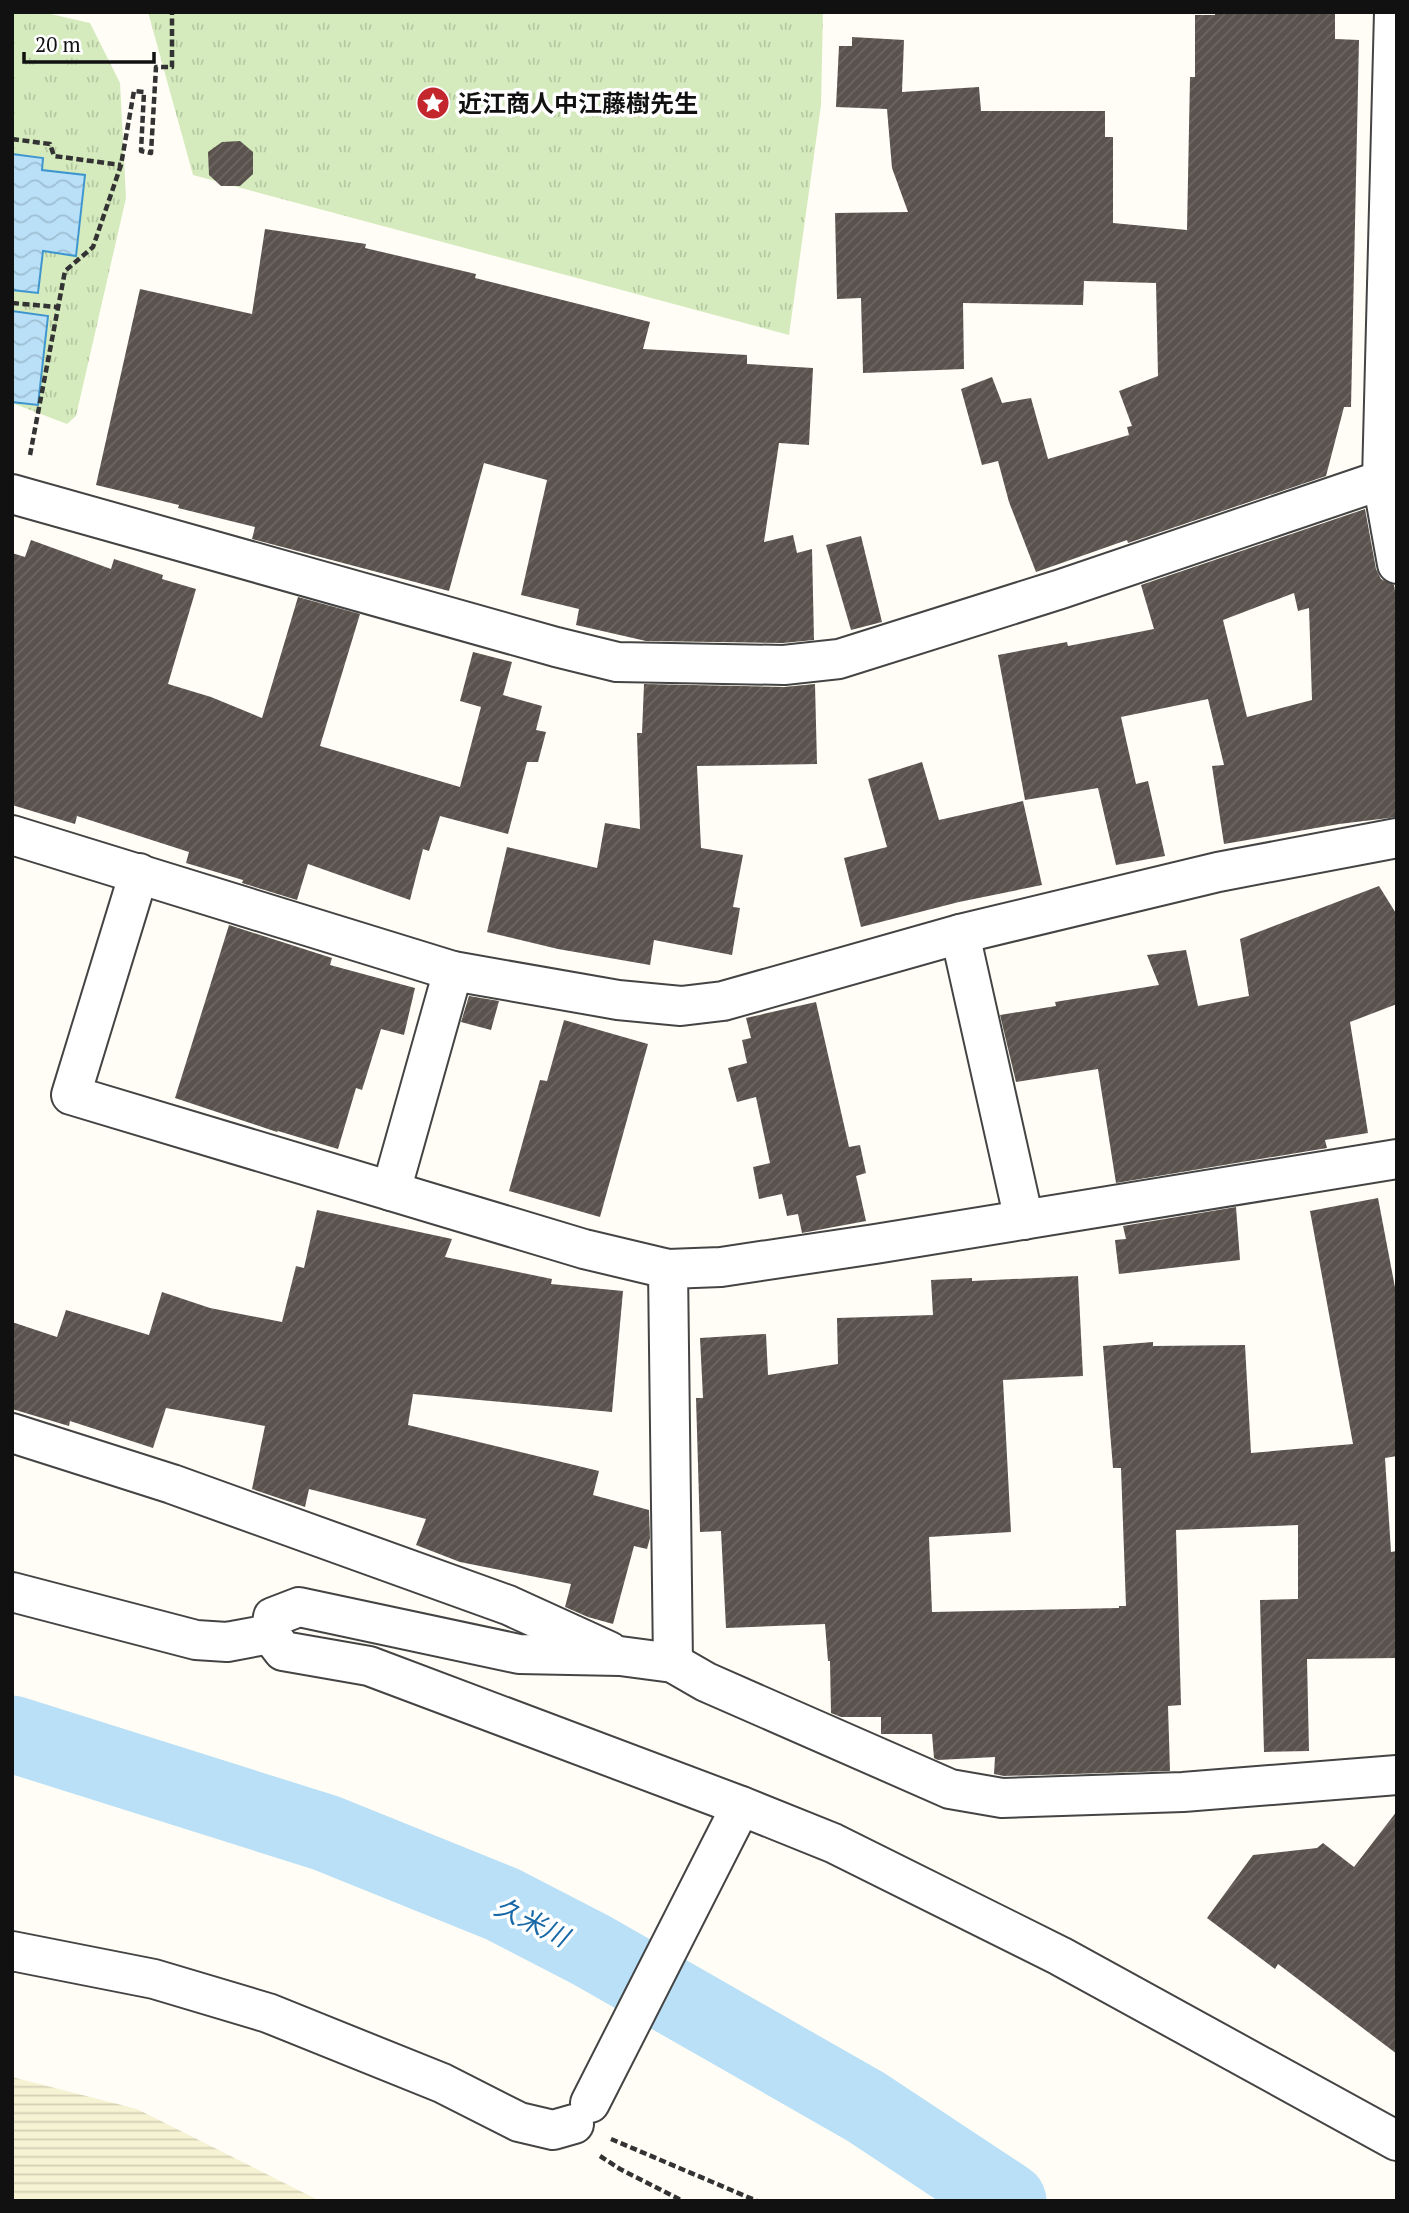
<svg xmlns="http://www.w3.org/2000/svg" width="1409" height="2213" font-family="'PT Serif','Noto Sans JP',serif">
	<style>
		.farmland { fill: url(#farmland-rules) }
		.park { fill: url(#park-tufts) }
		.water { fill: url(#water-waves); stroke: #3f96cf; stroke-width: 2 }
		.lines { fill: none; stroke-linecap: round; stroke-linejoin: round }
		.river { stroke: #b9e0f7; stroke-width: 77 }
		.building { fill: url(#building-hatch); fill-rule: evenodd }
		.minor-casing { stroke: #444; stroke-width: 42 }
		.path { stroke: #333; stroke-width: 4.5; stroke-dasharray: 7 3.5; stroke-linecap: butt }
		.minor { stroke: #fff; stroke-width: 38 }
		.labels { text-anchor: middle; dominant-baseline: central; stroke-width: 7; stroke-linejoin: round; paint-order: stroke }
		.poi-label { font-size: 24px; font-weight: bold; fill: #111; stroke: #fff; text-anchor: start }
		.water-label { font-size: 26px; font-style: italic; fill: #1768a6; stroke: #fff }
	</style>
	<defs>
		<pattern id="farmland-rules" width="6" height="5" patternUnits="userSpaceOnUse" patternTransform="scale(1.75)"><rect width="6" height="5" fill="#f6f3d4"/><path d="M0 2.5h6" fill="none" stroke="#d2cfb5"/></pattern>
		<pattern id="park-tufts" width="24" height="20" patternUnits="userSpaceOnUse" patternTransform="scale(1.75)"><rect width="24" height="20" fill="#d5ebbd"/><path d="M3 7l-1-3M5 7V3M7 7l1-3M15 17l-1-3M17 17v-4M19 17l1-3" fill="none" stroke="#b6c8a1"/></pattern>
		<pattern id="water-waves" width="16" height="10" patternUnits="userSpaceOnUse" patternTransform="scale(1.75)"><rect width="16" height="10" fill="#b9e0f7"/><path d="M0 5q4-4 8 0t8 0" fill="none" stroke="#9ebfd3"/></pattern>
		<pattern id="building-hatch" width="6" height="6" patternUnits="userSpaceOnUse" patternTransform="scale(1.75)"><rect width="6" height="6" fill="#5a524d"/><path d="M-1 1l2-2M0 6l6-6M5 7l2-2" fill="none" stroke="#6d6662"/></pattern>
	</defs>
	<rect width="100%" height="100%" fill="#fffdf5"/>
	<path class="farmland" d="M 12,2077 L 137,2109 L 320,2201 L 12,2201 Z"/>
	<g class="park">
		<path d="M 12,12 L 42,12 L 90,23 L 120,83 L 126,198 L 76,416 L 67,424 L 12,403 Z"/>
		<path d="M 148,12 L 823,12 L 821,105 L 789,335 L 193,175 Z"/>
	</g>
	<g class="water">
		<path d="M 12,154 L 43,158 L 42,170 L 85,175 L 76,256 L 43,251 L 38,293 L 12,290 Z"/>
		<path d="M 12,311 L 48,316 L 38,405 L 12,402 Z"/>
	</g>
	<g class="lines">
		<path class="river" d="M 12,1734 L 326,1833 L 502,1904 L 591,1950 L 866,2107 L 1008,2201"/>
	</g>
	<g class="building">
		<path d="M 1215,12 L 1335,12 L 1335,39 L 1359,40 L 1351,407 L 1344,407 L 1326,476 L 1128,543 L 1127,540 L 1036,572 L 1009,502 L 998,461 L 982,465 L 961,389 L 992,377 L 1002,403 L 1031,398 L 1048,459 L 1129,435 L 1127,427 L 1132,426 L 1119,391 L 1158,376 L 1156,283 L 1084,281 L 1083,305 L 963,303 L 964,369 L 863,373 L 861,298 L 837,299 L 835,213 L 908,212 L 892,168 L 887,109 L 836,107 L 839,46 L 852,46 L 852,37 L 904,40 L 902,92 L 979,87 L 981,111 L 1105,111 L 1105,137 L 1113,137 L 1113,223 L 1187,230 L 1190,77 L 1195,77 L 1195,15 L 1215,15 Z"/>
		<path d="M 240,141 L 253,152 L 253,174 L 240,186 L 221,186 L 209,175 L 208,152 L 222,142 Z"/>
		<path d="M 265,229 L 366,244 L 365,248 L 476,274 L 475,278 L 650,322 L 643,349 L 747,355 L 747,364 L 813,368 L 809,445 L 779,443 L 764,542 L 793,535 L 797,553 L 812,549 L 814,640 L 783,643 L 646,641 L 576,625 L 579,609 L 521,595 L 547,480 L 484,463 L 449,591 L 252,539 L 255,527 L 178,508 L 179,505 L 96,485 L 140,289 L 252,314 Z"/>
		<path d="M 1365,509 L 1376,569 L 1381,579 L 1394,585 L 1397,603 L 1397,817 L 1339,824 L 1224,844 L 1212,766 L 1224,765 L 1208,699 L 1121,717 L 1136,784 L 1148,781 L 1165,856 L 1116,865 L 1098,788 L 1025,800 L 998,655 L 1067,642 L 1068,646 L 1154,629 L 1141,585 ZM 1294,593 L 1298,611 L 1309,608 L 1312,700 L 1247,717 L 1223,620 Z"/>
		<path d="M 861,536 L 882,622 L 851,630 L 826,545 Z"/>
		<path d="M 31,540 L 111,569 L 114,559 L 163,575 L 162,579 L 196,589 L 168,684 L 211,697 L 262,718 L 298,597 L 360,614 L 320,746 L 460,787 L 481,707 L 460,701 L 473,652 L 512,662 L 503,695 L 542,706 L 536,730 L 546,732 L 538,762 L 527,762 L 508,834 L 440,816 L 429,851 L 423,849 L 410,900 L 308,864 L 297,900 L 242,883 L 243,880 L 186,863 L 189,852 L 77,816 L 75,824 L 12,805 L 12,553 L 25,557 Z"/>
		<path d="M 644,684 L 784,687 L 815,684 L 817,764 L 697,766 L 701,848 L 743,855 L 733,907 L 740,908 L 732,955 L 654,940 L 650,965 L 558,949 L 487,932 L 507,847 L 597,868 L 605,823 L 640,829 L 637,733 L 642,733 Z"/>
		<path d="M 922,762 L 939,820 L 1023,801 L 1042,885 L 959,902 L 861,927 L 844,858 L 887,847 L 868,779 Z"/>
		<path d="M 1379,886 L 1397,915 L 1397,1004 L 1350,1022 L 1368,1133 L 1325,1140 L 1327,1148 L 1116,1183 L 1098,1069 L 1016,1082 L 1000,1015 L 1056,1006 L 1055,1002 L 1159,985 L 1147,955 L 1186,950 L 1198,1006 L 1249,996 L 1240,939 Z"/>
		<path d="M 229,925 L 332,958 L 330,965 L 415,988 L 404,1035 L 381,1029 L 362,1090 L 356,1088 L 338,1149 L 278,1131 L 277,1132 L 175,1098 Z"/>
		<path d="M 469,996 L 499,1001 L 491,1030 L 461,1022 Z"/>
		<path d="M 816,1002 L 849,1147 L 860,1145 L 866,1173 L 856,1176 L 866,1221 L 802,1233 L 798,1214 L 787,1216 L 782,1194 L 759,1199 L 753,1167 L 770,1163 L 756,1097 L 737,1102 L 728,1068 L 747,1063 L 742,1040 L 751,1038 L 746,1018 Z"/>
		<path d="M 564,1020 L 648,1044 L 600,1217 L 509,1191 L 540,1080 L 547,1081 Z"/>
		<path d="M 1378,1198 L 1397,1298 L 1397,1456 L 1385,1458 L 1391,1552 L 1397,1551 L 1397,1658 L 1307,1659 L 1309,1751 L 1264,1752 L 1260,1600 L 1298,1599 L 1298,1525 L 1176,1530 L 1181,1705 L 1168,1706 L 1170,1771 L 1004,1776 L 994,1774 L 995,1757 L 938,1760 L 934,1758 L 932,1734 L 881,1734 L 881,1717 L 841,1717 L 831,1713 L 830,1661 L 828,1661 L 825,1624 L 726,1628 L 721,1531 L 700,1532 L 696,1398 L 703,1398 L 700,1338 L 766,1334 L 768,1375 L 838,1364 L 837,1318 L 933,1315 L 931,1280 L 972,1278 L 972,1281 L 1078,1276 L 1083,1376 L 1003,1380 L 1011,1532 L 929,1537 L 932,1612 L 1119,1608 L 1119,1606 L 1126,1606 L 1121,1468 L 1113,1468 L 1103,1346 L 1153,1342 L 1153,1346 L 1245,1345 L 1251,1453 L 1353,1444 L 1310,1211 Z"/>
		<path d="M 1236,1207 L 1240,1260 L 1119,1274 L 1115,1240 L 1126,1239 L 1123,1226 Z"/>
		<path d="M 317,1210 L 452,1239 L 445,1257 L 552,1279 L 551,1284 L 623,1291 L 612,1412 L 413,1394 L 408,1425 L 599,1471 L 593,1495 L 649,1510 L 650,1538 L 647,1549 L 634,1546 L 613,1624 L 588,1617 L 565,1607 L 571,1584 L 460,1562 L 416,1545 L 426,1519 L 309,1489 L 305,1507 L 252,1489 L 265,1426 L 166,1408 L 153,1448 L 70,1421 L 69,1426 L 12,1409 L 12,1322 L 57,1337 L 66,1310 L 149,1335 L 162,1292 L 210,1308 L 282,1322 L 296,1266 L 304,1268 Z"/>
		<path d="M 1397,1811 L 1397,2054 L 1278,1964 L 1275,1969 L 1207,1918 L 1253,1855 L 1317,1848 L 1323,1843 L 1354,1867 Z"/>
	</g>
	<g class="lines">
		<defs>
			<g id="minor">
				<path d="M 1394,12 L 1382,480 L 1397,564"/>
				<path d="M 12,494 L 556,647 L 617,662 L 784,665 L 839,659 L 1061,589 L 1382,480"/>
				<path d="M 12,835 L 453,971 L 618,1000 L 681,1006 L 723,1001 L 960,934 L 1218,872 L 1397,838"/>
				<path d="M 139,873 L 71,1095 L 584,1249 L 668,1269 L 721,1267 L 875,1244 L 1397,1159"/>
				<path d="M 960,934 L 1024,1220"/>
				<path d="M 391,1191 L 453,971"/>
				<path d="M 668,1269 L 673,1663"/>
				<path d="M 12,1433 L 172,1484 L 508,1605 L 609,1651"/>
				<path d="M 12,1592 L 196,1640 L 227,1642 L 270,1634 L 273,1617 L 299,1607 L 519,1654 L 620,1656 L 673,1663 L 706,1682 L 950,1789 L 1002,1798 L 1183,1792 L 1397,1775"/>
				<path d="M 270,1634 L 283,1651 L 369,1666 L 741,1806 L 833,1843 L 1060,1956 L 1397,2141"/>
				<path d="M 12,1951 L 154,1979 L 268,2013 L 442,2083 L 519,2122 L 553,2130 L 574,2124"/>
				<path d="M 590,2103 L 741,1806"/>
			</g>
		</defs>
		<use href="#minor" class="minor-casing"/>
		<g class="path">
			<path d="M 12,139 L 50,144 L 54,156 L 121,165"/>
			<path d="M 12,303 L 57,307"/>
			<path d="M 30,455 L 65,271 L 93,247 L 121,165 L 134,91 L 144,92 L 141,151 L 151,153 L 156,67 L 172,67 L 172,12"/>
			<path d="M 611,2139 L 757,2201"/>
			<path d="M 600,2156 L 620,2169 L 683,2201"/>
		</g>
		<use href="#minor" class="minor"/>
	</g>
	<defs>
		<symbol id="sight-disc" viewBox="-11 -11 22 22"><circle r="9.5" fill="#c4262e" stroke="#fff"/><path d="M0-6L1.8-2.2L6-1.7L2.9 1.2L3.7 5.4L0 3.3L-3.7 5.4L-2.9 1.2L-6-1.7L-1.8-2.2Z" fill="#fff"/></symbol>
	</defs>
	<g fill-rule="evenodd">
		<use href="#sight-disc" x="414" y="84" width="38" height="38"/>
	</g>
	<g class="labels">
		<g class="poi-label">
			<text x="458" y="103">近江商人中江藤樹先生</text>
		</g>
		<g class="water-label">
			<text transform="translate(532 1921) rotate(26)">久米川</text>
		</g>
	</g>
	<rect width="1409" height="2213" fill="none" stroke="#111111" stroke-width="28"/>
	<path d="M24 52v10h130v-10" fill="none" stroke="#111111" stroke-width="3.5"/>
	<text x="35" y="52" font-size="21" fill="#111111" stroke="#ffffff" stroke-width="5" paint-order="stroke">20 m</text>
</svg>
